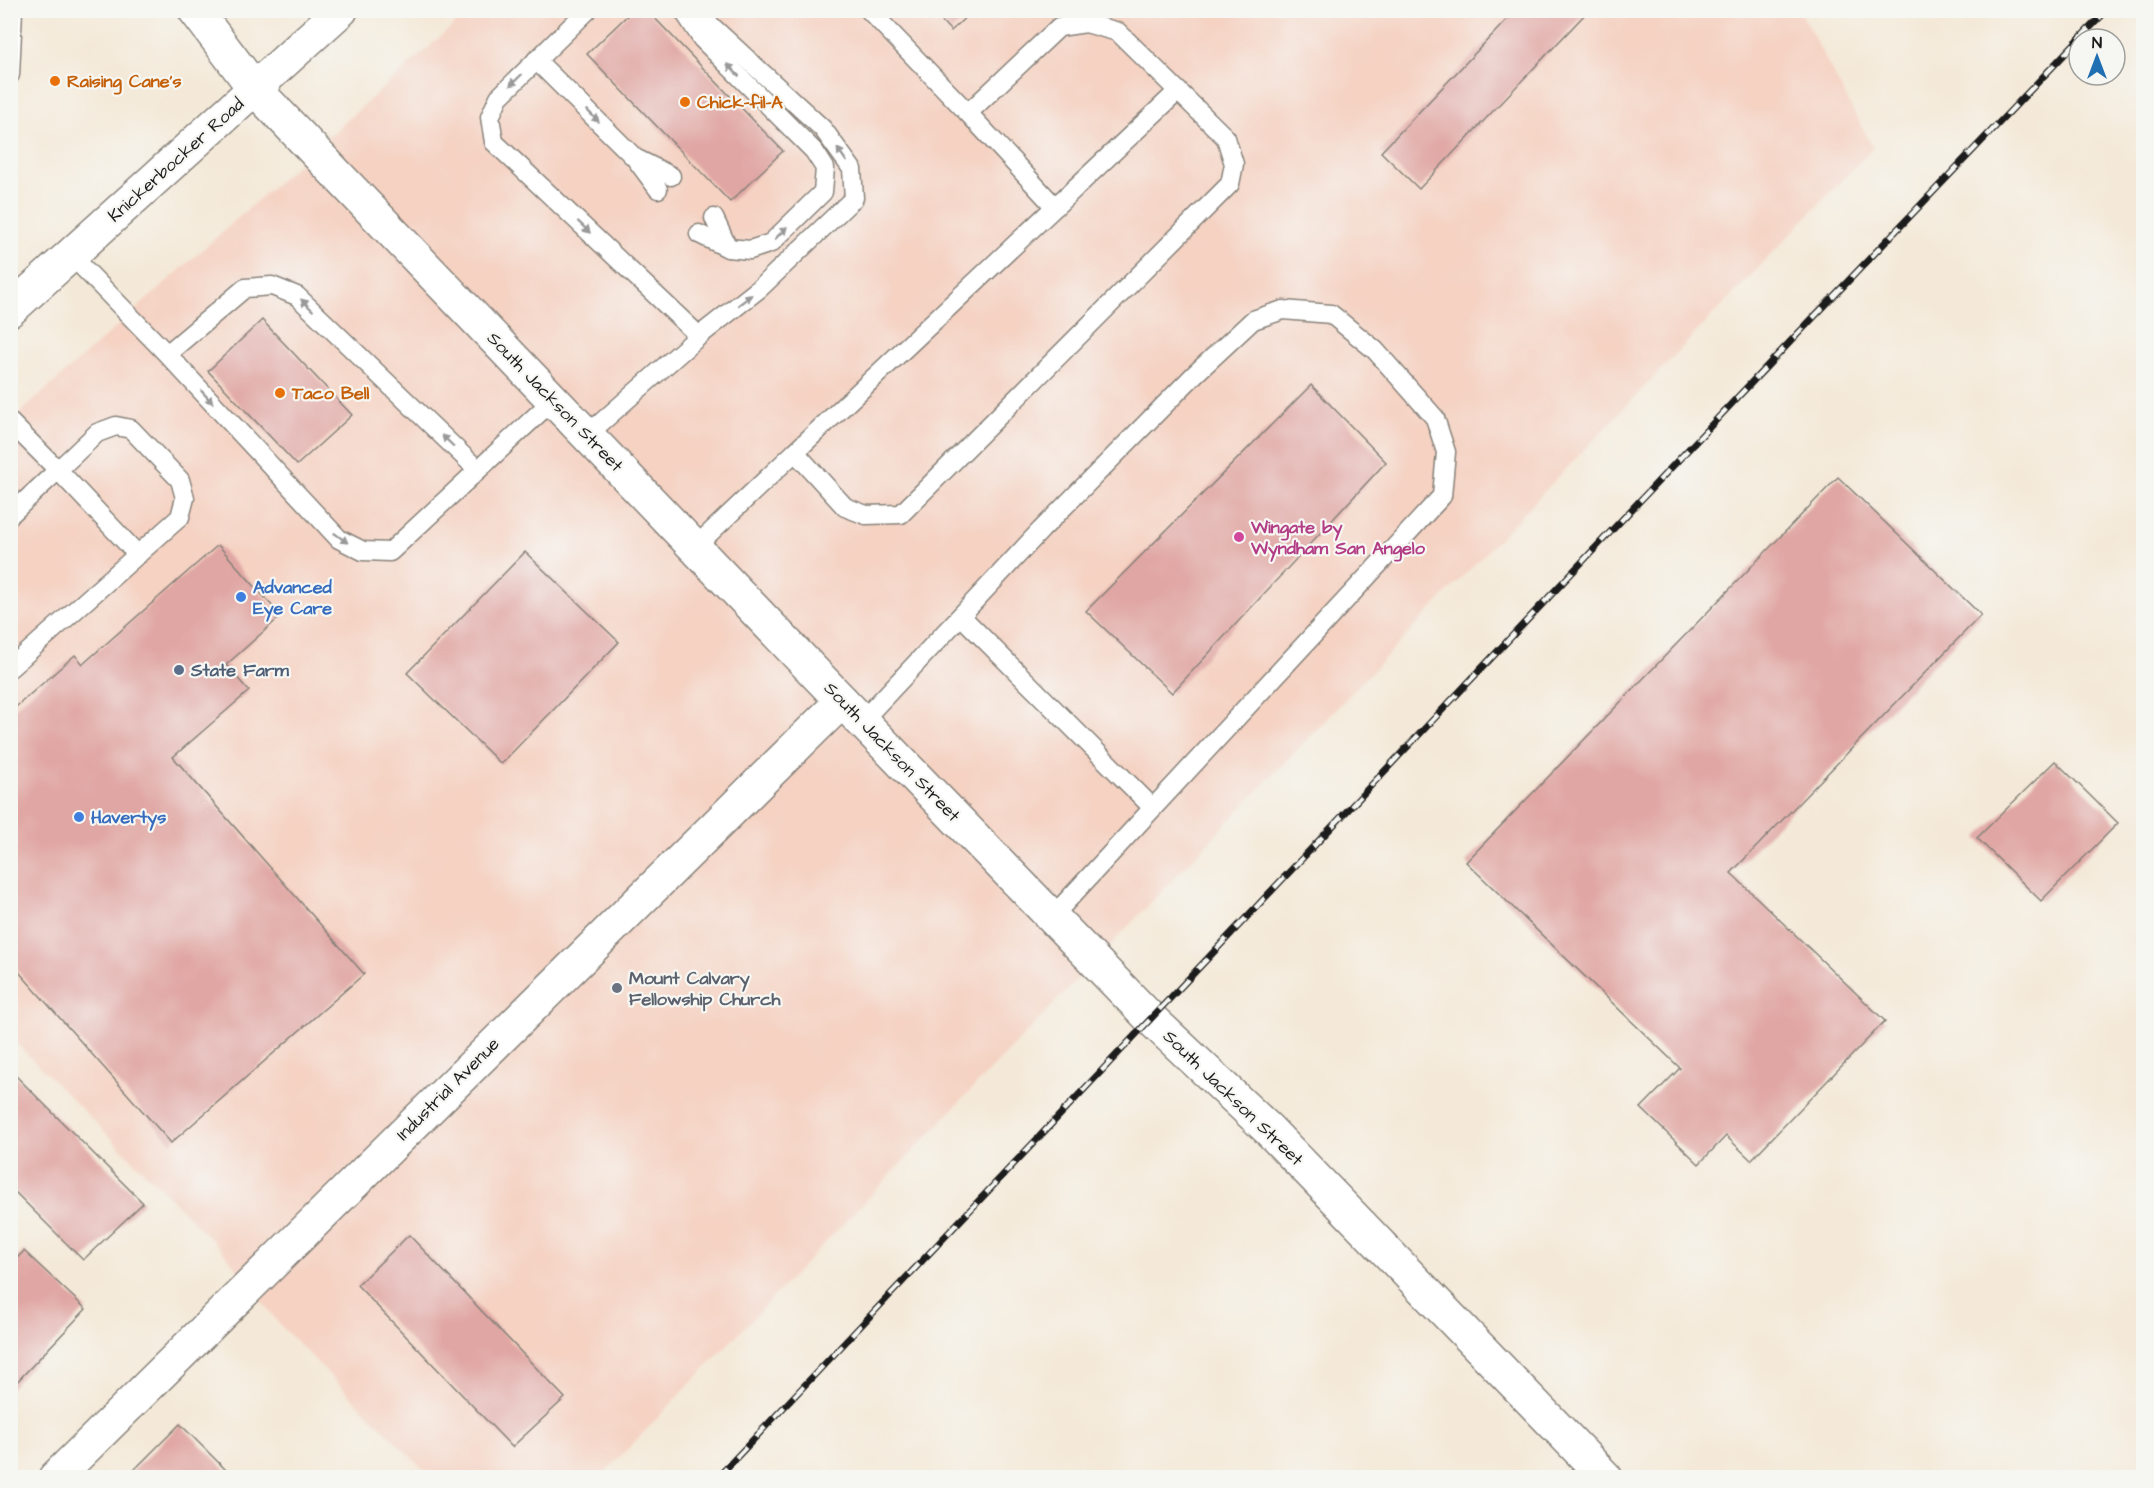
<svg xmlns="http://www.w3.org/2000/svg" width="2154" height="1488" font-family="'Architects Daughter',sans-serif">
	<style>
		.built { fill: #f5d2c2 }
		.building { fill: #e0a6a3 }
		.lines { fill: none; stroke-linecap: round; stroke-linejoin: round }
		.lane-casing { stroke: #88827a; stroke-width: 21 }
		.street-casing { stroke: #88827a; stroke-width: 36 }
		.secondary-casing { stroke: #88827a; stroke-width: 36 }
		.lane { stroke: #fff; stroke-width: 18 }
		.street { stroke: #fff; stroke-width: 33 }
		.secondary { stroke: #fff; stroke-width: 33 }
		.rail-casing { stroke: #1c1c1c; stroke-width: 7 }
		.rail { stroke: #f6f6f2; stroke-width: 4.5; stroke-dasharray: 14; stroke-linecap: butt }
		.oneway { fill: #999 }
		.food-dot { fill: #e8710a; stroke: #f6f6f2; stroke-width: 2 }
		.hotel-dot { fill: #d1479c; stroke: #f6f6f2; stroke-width: 2 }
		.shop-dot { fill: #3f7fe0; stroke: #f6f6f2; stroke-width: 2 }
		.service-dot { fill: #5c6f8a; stroke: #f6f6f2; stroke-width: 2 }
		.worship-dot { fill: #6b7280; stroke: #f6f6f2; stroke-width: 2 }
		.labels { text-anchor: middle; dominant-baseline: central; stroke-width: 4.5; stroke-linejoin: round; paint-order: stroke }
		.food-label { font-size: 18px; font-weight: bold; fill: #c56008; stroke: #f6f6f2; text-anchor: start }
		.street-label { font-size: 18px; fill: #1c1c1c; stroke: #f6f6f2 }
		.hotel-label { font-size: 18px; font-weight: bold; fill: #b23c85; stroke: #f6f6f2; text-anchor: start }
		.shop-label { font-size: 18px; font-weight: bold; fill: #366cbe; stroke: #f6f6f2; text-anchor: start }
		.service-label { font-size: 18px; font-weight: bold; fill: #4e5e75; stroke: #f6f6f2; text-anchor: start }
		.worship-label { font-size: 18px; font-weight: bold; fill: #5b616d; stroke: #f6f6f2; text-anchor: start }
	</style>
	<rect width="100%" height="100%" fill="#f6f6f2"/>
	<filter id="ink" filterUnits="userSpaceOnUse"><feTurbulence type="fractalNoise" baseFrequency=".0167" numOctaves="2"/><feDisplacementMap in="SourceGraphic" scale="12" xChannelSelector="R" yChannelSelector="G"/><feConvolveMatrix kernelMatrix="1 2 1 2 8 2 1 2 1" color-interpolation-filters="sRGB"/></filter>
	<filter id="wash" filterUnits="userSpaceOnUse"><feTurbulence type="fractalNoise" baseFrequency=".008" numOctaves="4" result="noise"/><feDisplacementMap in="SourceGraphic" scale="24" xChannelSelector="R" yChannelSelector="G"/><feGaussianBlur stdDeviation="1.35" result="paint"/><feColorMatrix in="noise" values="0 0 0 0 0 0 0 0 0 0 0 0 0 0 0 0 0 1.4 0 .05"/><feComposite in="paint" operator="in"/></filter>
	<g filter="url(#wash)">
		<rect width="100%" height="100%" fill="#f4e9d8"/>
		<path class="built" d="M 469,11 L 1800,11 L 1873,148 L 601,1477 L 431,1477 L 279,1324 L 222,1250 L 11,1038 L 10,422 Z"/>
		<g id="blocks">
			<g class="building">
				<path d="M 633,10 L 647,10 L 783,151 L 730,202 L 587,54 Z"/>
				<path d="M 931,10 L 973,10 L 951,31 Z"/>
				<path d="M 1516,10 L 1589,10 L 1419,189 L 1381,152 Z"/>
				<path d="M 262,320 L 352,415 L 297,465 L 208,371 Z"/>
				<path d="M 1311,385 L 1386,462 L 1172,693 L 1086,611 Z"/>
				<path d="M 1838,477 L 1981,615 L 1731,873 L 1885,1021 L 1751,1160 L 1726,1136 L 1699,1164 L 1641,1108 L 1680,1068 L 1466,862 Z"/>
				<path d="M 218,545 L 281,616 L 226,665 L 249,691 L 173,757 L 364,974 L 171,1143 L 10,962 L 10,712 L 75,655 L 83,664 Z"/>
				<path d="M 525,552 L 619,642 L 501,764 L 407,673 Z"/>
				<path d="M 2055,761 L 2118,823 L 2041,901 L 1977,838 Z"/>
				<path d="M 15,1075 L 143,1203 L 83,1260 L 10,1187 L 10,1080 Z"/>
				<path d="M 409,1235 L 565,1398 L 512,1447 L 357,1285 Z"/>
				<path d="M 24,1251 L 86,1309 L 10,1389 L 10,1265 Z"/>
				<path d="M 180,1424 L 234,1478 L 126,1478 Z"/>
			</g>
		</g>
	</g>
	<g filter="url(#ink)">
		<use href="#blocks" fill-opacity="0" stroke="#88827a" stroke-width="1.5"/>
		<g class="lines">
			<defs>
				<g id="lane">
					<path d="M 588,10 L 499,97 L 490,117 L 494,142 L 699,336"/>
					<path d="M 683,10 L 702,39 L 814,151 L 825,168 L 823,192 L 771,243 L 750,250 L 728,248 L 699,234"/>
					<path d="M 536,60 L 635,158 L 658,189"/>
					<path d="M 10,75 L 13,10"/>
					<path d="M 968,113 L 1055,207"/>
					<path d="M 639,160 L 671,176"/>
					<path d="M 714,218 L 728,248"/>
					<path d="M 71,255 L 167,354 L 339,539 L 363,551 L 390,552 L 478,470 L 297,296 L 272,286 L 245,288 L 167,354"/>
					<path d="M 10,422 L 58,470 L 10,515"/>
					<path d="M 587,435 L 699,336 L 760,288 L 854,198 L 852,169 L 823,129 L 694,10"/>
					<path d="M 795,452 L 1178,91"/>
					<path d="M 478,470 L 553,400"/>
					<path d="M 695,547 L 795,452 L 845,507 L 866,515 L 901,514 L 1230,184 L 1234,164 L 1226,138 L 1118,32 L 1086,23 L 1059,27 L 968,113 L 869,10"/>
					<path d="M 961,616 L 1153,808"/>
					<path d="M 10,668 L 180,517 L 185,498 L 180,480 L 131,429 L 116,426 L 97,433 L 58,470 L 138,555"/>
					<path d="M 862,721 L 1041,530 L 1195,374 L 1253,320 L 1283,310 L 1331,314 L 1375,350 L 1435,418 L 1446,452 L 1442,496 L 1052,917"/>
				</g>
				<path id="street" d="M 55,1478 L 842,701"/>
				<g id="secondary">
					<path d="M 195,10 L 254,88 L 842,701 L 1151,1019 L 1268,1129 L 1606,1478"/>
					<path d="M 10,310 L 341,10"/>
				</g>
			</defs>
			<use href="#lane" class="lane-casing"/>
			<use href="#street" class="street-casing"/>
			<use href="#secondary" class="secondary-casing"/>
			<use href="#lane" class="lane"/>
			<use href="#street" class="street"/>
			<use href="#secondary" class="secondary"/>
			<defs>
				<g id="rail">
					<path d="M 2079,39 L 2107,10"/>
					<path d="M 717,1478 L 1769,364 L 2079,39"/>
				</g>
			</defs>
			<use href="#rail" class="rail-casing"/>
			<use href="#rail" class="rail"/>
		</g>
		<defs><path id="oneway-solid" d="M-6-.8H1V-3.2L6.5 0L1 3.2V.8H-6Z" transform="scale(1.5)"/></defs>
		<g class="oneway">
			<use href="#oneway-solid" transform="translate(733 70) rotate(-135)"/>
			<use href="#oneway-solid" transform="translate(516 80) rotate(136)"/>
			<use href="#oneway-solid" transform="translate(593 116) rotate(45)"/>
			<use href="#oneway-solid" transform="translate(842 155) rotate(-125)"/>
			<use href="#oneway-solid" transform="translate(584 227) rotate(43)"/>
			<use href="#oneway-solid" transform="translate(781 233) rotate(-45)"/>
			<use href="#oneway-solid" transform="translate(745 300) rotate(-38)"/>
			<use href="#oneway-solid" transform="translate(307 305) rotate(-136)"/>
			<use href="#oneway-solid" transform="translate(207 397) rotate(47)"/>
			<use href="#oneway-solid" transform="translate(448 441) rotate(-136)"/>
			<use href="#oneway-solid" transform="translate(341 538) rotate(36)"/>
		</g>
	</g>
	<g class="food-dot">
		<circle cx="55" cy="81" r="6"/>
		<circle cx="685" cy="102" r="6"/>
		<circle cx="280" cy="393" r="6"/>
	</g>
	<circle class="hotel-dot" cx="1239" cy="537" r="6"/>
	<g class="shop-dot">
		<circle cx="241" cy="597" r="6"/>
		<circle cx="79" cy="817" r="6"/>
	</g>
	<circle class="service-dot" cx="179" cy="670" r="6"/>
	<circle class="worship-dot" cx="617" cy="988" r="6"/>
	<g class="labels">
		<g class="food-label">
			<text x="67" y="81">Raising Cane's</text>
			<text x="697" y="102">Chick-fil-A</text>
			<text x="292" y="393">Taco Bell</text>
		</g>
		<g class="street-label">
			<text transform="translate(176 160) rotate(-42)">Knickerbocker Road</text>
			<text transform="translate(555 402) rotate(46)">South Jackson Street</text>
			<text transform="translate(892 752) rotate(46)">South Jackson Street</text>
			<text transform="translate(448 1089) rotate(-45)">Industrial Avenue</text>
			<text transform="translate(1233 1098) rotate(44)">South Jackson Street</text>
		</g>
		<g class="hotel-label">
			<text x="1251" y="527">Wingate by<tspan x="1251" dy="21">Wyndham San Angelo</tspan></text>
		</g>
		<g class="shop-label">
			<text x="253" y="587">Advanced<tspan x="253" dy="21">Eye Care</tspan></text>
			<text x="91" y="817">Havertys</text>
		</g>
		<g class="service-label">
			<text x="191" y="670">State Farm</text>
		</g>
		<g class="worship-label">
			<text x="629" y="978">Mount Calvary<tspan x="629" dy="21">Fellowship Church</tspan></text>
		</g>
	</g>
	<rect width="2154" height="1488" fill="none" stroke="#f6f6f2" stroke-width="36"/>
	<g transform="translate(2097 57)"><circle r="28" fill="#f6f6f2" stroke="#9f9f9c" stroke-width="1.5"/>
	<path d="M0-4.5L10 22L0 15L-10 22Z" fill="#1f6fb2"/>
	<text y="-9" font-size="16" font-weight="bold" text-anchor="middle" fill="#1c1c1c">N</text>
	</g>
</svg>
